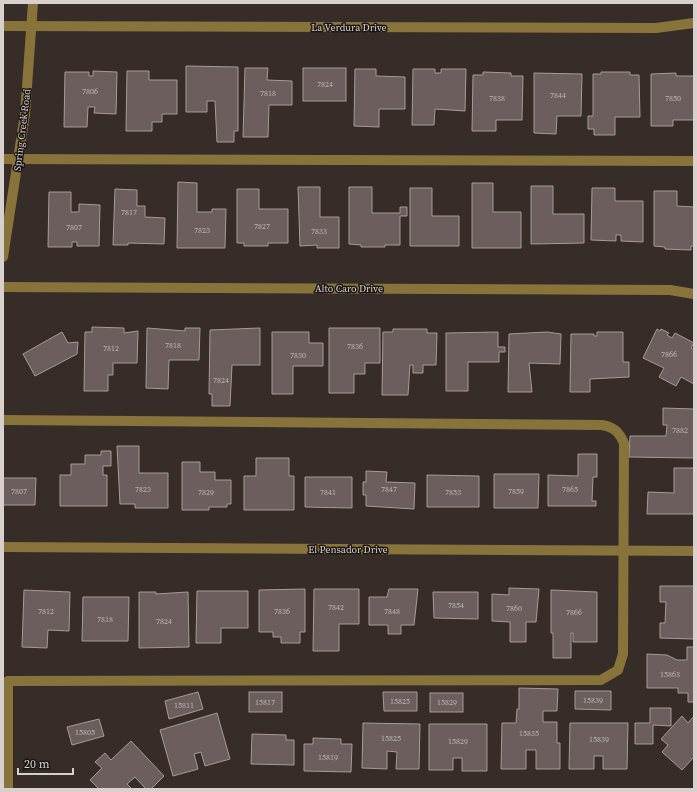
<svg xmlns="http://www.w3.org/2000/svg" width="697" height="792" font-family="'Source Serif 4',serif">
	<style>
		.building { fill: #6b5e5d; stroke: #a89a99 }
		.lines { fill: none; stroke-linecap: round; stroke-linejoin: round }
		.minor { stroke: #88743b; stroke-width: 10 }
		.labels { text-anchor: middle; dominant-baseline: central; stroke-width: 3; stroke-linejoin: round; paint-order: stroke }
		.number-label { font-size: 8px; fill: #bcb4b1 }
		.street-label { font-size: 10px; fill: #d7d0cd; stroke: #1b1714 }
	</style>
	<rect width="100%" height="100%" fill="#372d28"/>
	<g class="building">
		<path d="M 186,66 L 238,67 L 238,131 L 234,131 L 234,142 L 217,142 L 215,101 L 207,101 L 207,112 L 186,112 Z"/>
		<path d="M 245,68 L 268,68 L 267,80 L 292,81 L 292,105 L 269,105 L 268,137 L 243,137 Z"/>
		<rect x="303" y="68" width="43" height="33"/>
		<path d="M 355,69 L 376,69 L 376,76 L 405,77 L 405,109 L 379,109 L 379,127 L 354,126 Z"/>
		<path d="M 413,69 L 435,69 L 435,73 L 441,73 L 441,69 L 466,69 L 465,111 L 435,109 L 434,125 L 412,125 Z"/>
		<path d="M 93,71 L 117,72 L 116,114 L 94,113 L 95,107 L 88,107 L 87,127 L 64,127 L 65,72 L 89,72 L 89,76 L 93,76 Z"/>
		<path d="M 127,71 L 149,71 L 149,80 L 177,80 L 177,114 L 162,114 L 162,122 L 152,122 L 152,131 L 126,131 Z"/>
		<path d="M 483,72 L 511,73 L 511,76 L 523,76 L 522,120 L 496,120 L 496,131 L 472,131 L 473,75 L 483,75 Z"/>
		<path d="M 601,72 L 630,72 L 630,75 L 639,75 L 640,117 L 615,117 L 615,135 L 594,135 L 594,129 L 588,129 L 588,116 L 593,116 L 593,74 L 601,74 Z"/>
		<path d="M 534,73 L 582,74 L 581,116 L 557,116 L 556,134 L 534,133 Z"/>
		<path d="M 676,73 L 676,76 L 694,76 L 694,120 L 673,120 L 673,126 L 651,126 L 651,74 Z"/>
		<path d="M 178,182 L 197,183 L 197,212 L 212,212 L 212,209 L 226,209 L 225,248 L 177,248 Z"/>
		<path d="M 472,183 L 493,183 L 493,212 L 521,212 L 521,248 L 472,248 Z"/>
		<path d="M 531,186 L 553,186 L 553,214 L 584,214 L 584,243 L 531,244 Z"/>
		<path d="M 298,187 L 320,187 L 320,217 L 339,217 L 339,248 L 317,248 L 317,245 L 300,246 Z"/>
		<path d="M 349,187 L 372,187 L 372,213 L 400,213 L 400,207 L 407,207 L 407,216 L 400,216 L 400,245 L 385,245 L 385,247 L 361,247 L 361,245 L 349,244 Z"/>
		<path d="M 410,188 L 432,188 L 432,216 L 459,216 L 459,246 L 410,246 Z"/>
		<path d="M 592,188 L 615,188 L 615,201 L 643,201 L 643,242 L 621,241 L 621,235 L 616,235 L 616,241 L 591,240 Z"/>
		<path d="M 115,189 L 137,190 L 137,206 L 145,206 L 145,217 L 165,218 L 164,244 L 128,243 L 128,245 L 113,245 Z"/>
		<path d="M 237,189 L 259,189 L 259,209 L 288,209 L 288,243 L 268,243 L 268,246 L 244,246 L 244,243 L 237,243 Z"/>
		<path d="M 654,191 L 677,191 L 677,206 L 694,207 L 694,246 L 691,246 L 691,250 L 665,249 L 665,247 L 654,246 Z"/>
		<path d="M 49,192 L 71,192 L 71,212 L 79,212 L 79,204 L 100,205 L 99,246 L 77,246 L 77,242 L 72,242 L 72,247 L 48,247 Z"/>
		<path d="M 92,327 L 124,328 L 124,333 L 138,331 L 137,363 L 113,363 L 113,375 L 108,375 L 108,391 L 84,391 L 85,332 L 92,332 Z"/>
		<path d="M 147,328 L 185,331 L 185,328 L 200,328 L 199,360 L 169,360 L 168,389 L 146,388 Z"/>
		<path d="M 260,328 L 260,365 L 232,365 L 230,406 L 212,406 L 212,394 L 209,394 L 210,330 Z"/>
		<path d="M 329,328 L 380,328 L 380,363 L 365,363 L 365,374 L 354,374 L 354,393 L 329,393 Z"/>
		<path d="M 393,329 L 427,329 L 427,333 L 437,333 L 436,365 L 423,365 L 423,373 L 413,373 L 413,365 L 410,365 L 408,395 L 382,395 L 383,332 L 393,332 Z"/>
		<path d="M 657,329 L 660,331 L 661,329 L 669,333 L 667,335 L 672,338 L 675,333 L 694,343 L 691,348 L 694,350 L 694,384 L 681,377 L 676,386 L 659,377 L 664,368 L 643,358 Z"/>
		<path d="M 62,332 L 68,343 L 78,342 L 77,354 L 35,376 L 23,354 Z"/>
		<path d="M 272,332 L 309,332 L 309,343 L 323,343 L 323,366 L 293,366 L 293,394 L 272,394 Z"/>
		<path d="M 498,332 L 498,347 L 505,347 L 505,352 L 499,352 L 499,362 L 468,362 L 468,391 L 446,391 L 446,333 Z"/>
		<path d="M 547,332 L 561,334 L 560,364 L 529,363 L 532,392 L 508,392 L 509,334 Z"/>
		<path d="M 597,332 L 623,332 L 623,362 L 629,362 L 629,377 L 590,379 L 590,392 L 570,392 L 571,334 L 594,334 L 594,336 L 597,336 Z"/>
		<path d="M 663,408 L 694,409 L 694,458 L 629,457 L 630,436 L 666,436 L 667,425 L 663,425 Z"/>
		<path d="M 117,446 L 139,446 L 139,473 L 168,473 L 168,508 L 135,508 L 135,504 L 120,504 Z"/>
		<path d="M 101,451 L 111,451 L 111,466 L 103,466 L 103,475 L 107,475 L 107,506 L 60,506 L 60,475 L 71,475 L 71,464 L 85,464 L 85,455 L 101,455 Z"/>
		<path d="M 578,454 L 597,454 L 597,477 L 593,477 L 592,501 L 596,501 L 596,506 L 548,506 L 548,475 L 578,476 Z"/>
		<path d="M 256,458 L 289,458 L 289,476 L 294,476 L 294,510 L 244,510 L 244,476 L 256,476 Z"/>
		<path d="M 182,462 L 200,462 L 200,472 L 215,472 L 215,480 L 231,480 L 231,504 L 227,504 L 227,507 L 209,507 L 209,510 L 182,510 Z"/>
		<path d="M 674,468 L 694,468 L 694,514 L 647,514 L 648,492 L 674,493 Z"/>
		<path d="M 366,471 L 387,472 L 386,482 L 415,483 L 414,509 L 366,506 L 366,495 L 363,495 L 363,482 L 366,482 Z"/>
		<path d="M 494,474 L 539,474 L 538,508 L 494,508 Z"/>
		<path d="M 427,475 L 479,476 L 479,507 L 427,507 Z"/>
		<path d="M 305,477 L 352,477 L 352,508 L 305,507 Z"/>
		<path d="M 3,478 L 36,478 L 35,505 L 3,505 Z"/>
		<path d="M 660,586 L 694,586 L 694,639 L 660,638 L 660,623 L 665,623 L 666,602 L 660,602 Z"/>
		<path d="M 509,588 L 539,589 L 536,622 L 526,622 L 526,642 L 510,642 L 510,622 L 492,621 L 492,594 L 509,595 Z"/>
		<path d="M 305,589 L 305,632 L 300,632 L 300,643 L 281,643 L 281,637 L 273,637 L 273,632 L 259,632 L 259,590 Z"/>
		<path d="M 314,589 L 359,589 L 359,624 L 339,624 L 339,651 L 313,651 Z"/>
		<path d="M 389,589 L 418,589 L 414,625 L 401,625 L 401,634 L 388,634 L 388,625 L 369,625 L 369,597 L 387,597 Z"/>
		<path d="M 24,590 L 70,592 L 69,631 L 48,630 L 47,648 L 22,647 Z"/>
		<path d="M 551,590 L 597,592 L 597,642 L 573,642 L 573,633 L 571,633 L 571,658 L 553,658 L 553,633 L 551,633 Z"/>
		<path d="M 197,591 L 248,591 L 248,628 L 221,628 L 221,643 L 196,643 Z"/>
		<path d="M 139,592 L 156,592 L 156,594 L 188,592 L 189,647 L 139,648 Z"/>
		<path d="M 433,592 L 478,592 L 478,619 L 434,618 Z"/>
		<path d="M 83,597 L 129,597 L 128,641 L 82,641 Z"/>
		<path d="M 687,647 L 694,647 L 694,702 L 688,702 L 688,693 L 678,693 L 678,688 L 647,688 L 647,654 L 667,655 L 677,660 L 687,660 Z"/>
		<path d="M 519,688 L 558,689 L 557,711 L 543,711 L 543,722 L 557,722 L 557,743 L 560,743 L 560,769 L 536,769 L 536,750 L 526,750 L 526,769 L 501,769 L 502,723 L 516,723 L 517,709 L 519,709 Z"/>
		<path d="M 575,691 L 611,691 L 611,710 L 575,709 Z"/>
		<path d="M 198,692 L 203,709 L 169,719 L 165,701 Z"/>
		<rect x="249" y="692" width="33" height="20"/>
		<path d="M 383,692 L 417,692 L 417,711 L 384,711 Z"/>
		<rect x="430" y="693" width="33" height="19"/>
		<path d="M 650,708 L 671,708 L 671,726 L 653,725 L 653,744 L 635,744 L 635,723 L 650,723 Z"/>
		<path d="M 217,713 L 230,759 L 205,766 L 201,752 L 194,754 L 198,769 L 173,776 L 160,730 Z"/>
		<path d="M 682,716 L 688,723 L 694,716 L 694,757 L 682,770 L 662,752 L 668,745 L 661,739 Z"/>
		<path d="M 99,719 L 104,736 L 72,745 L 67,727 Z"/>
		<path d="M 363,723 L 420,724 L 419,769 L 396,769 L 397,752 L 387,751 L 387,769 L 362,768 Z"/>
		<path d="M 570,723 L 628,723 L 627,769 L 603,769 L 603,756 L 594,756 L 594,769 L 569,769 Z"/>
		<path d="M 429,724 L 487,724 L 487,771 L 462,771 L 462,758 L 453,758 L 453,770 L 429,770 Z"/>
		<path d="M 252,734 L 286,735 L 286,740 L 294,740 L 294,765 L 251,764 Z"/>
		<path d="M 313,738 L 341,739 L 341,744 L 352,744 L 351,772 L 304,771 L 304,744 L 313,744 Z"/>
		<path d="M 131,741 L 164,776 L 151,789 L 146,789 L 135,777 L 127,784 L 132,789 L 99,789 L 90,780 L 102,768 L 95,762 L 105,753 L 111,760 Z"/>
	</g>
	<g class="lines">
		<g class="minor">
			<path d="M 3,26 L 656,28 L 694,23"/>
			<path d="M 3,159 L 694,161"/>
			<path d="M 3,257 L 25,114 L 33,3"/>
			<path d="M 3,287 L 670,290 L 694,294"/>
			<path d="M 3,420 L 602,425 C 614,427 619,432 624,443 L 623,654 L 618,670 L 601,680 L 8,681 L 8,789"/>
			<path d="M 3,547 L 694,551"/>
		</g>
	</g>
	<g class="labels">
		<g class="number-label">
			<text x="325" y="84">7824</text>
			<text x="90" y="91">7806</text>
			<text x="268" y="93">7818</text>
			<text x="558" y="95">7844</text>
			<text x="497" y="98">7838</text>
			<text x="673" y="98">7850</text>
			<text x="129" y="212">7817</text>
			<text x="262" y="226">7827</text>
			<text x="74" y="227">7807</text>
			<text x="202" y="230">7823</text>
			<text x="319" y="231">7833</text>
			<text x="173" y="345">7818</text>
			<text x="355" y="346">7836</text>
			<text x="111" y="348">7812</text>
			<text x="669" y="354">7866</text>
			<text x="298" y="355">7830</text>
			<text x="221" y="380">7824</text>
			<text x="680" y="430">7882</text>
			<text x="143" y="489">7823</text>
			<text x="389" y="489">7847</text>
			<text x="570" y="489">7865</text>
			<text x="19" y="491">7807</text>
			<text x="516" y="491">7859</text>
			<text x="206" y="492">7829</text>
			<text x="328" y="492">7841</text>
			<text x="453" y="492">7853</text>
			<text x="456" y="605">7854</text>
			<text x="336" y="607">7842</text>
			<text x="514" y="608">7860</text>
			<text x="46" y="611">7812</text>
			<text x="282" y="611">7836</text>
			<text x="392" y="611">7848</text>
			<text x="574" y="612">7866</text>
			<text x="105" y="619">7818</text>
			<text x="164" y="621">7824</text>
			<text x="670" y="674">15863</text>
			<text x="593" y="700">15839</text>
			<text x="400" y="701">15825</text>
			<text x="265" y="702">15817</text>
			<text x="447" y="702">15829</text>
			<text x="184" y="705">15811</text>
			<text x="85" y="732">15805</text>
			<text x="529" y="733">15835</text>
			<text x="391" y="738">15825</text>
			<text x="599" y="739">15839</text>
			<text x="458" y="741">15829</text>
			<text x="328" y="757">15819</text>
		</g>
		<g class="street-label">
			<text x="349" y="27">La Verdura Drive</text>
			<text transform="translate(22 130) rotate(-83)">Spring Creek Road</text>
			<text x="349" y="288">Alto Caro Drive</text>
			<text x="348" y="549">El Pensador Drive</text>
		</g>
	</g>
	<rect width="697" height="792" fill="none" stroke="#d7d0cd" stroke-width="8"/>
	<path d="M18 768v6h55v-6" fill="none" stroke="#d7d0cd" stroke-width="2"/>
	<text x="24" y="768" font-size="12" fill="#d7d0cd" stroke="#1b1714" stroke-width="3" paint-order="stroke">20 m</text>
</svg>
